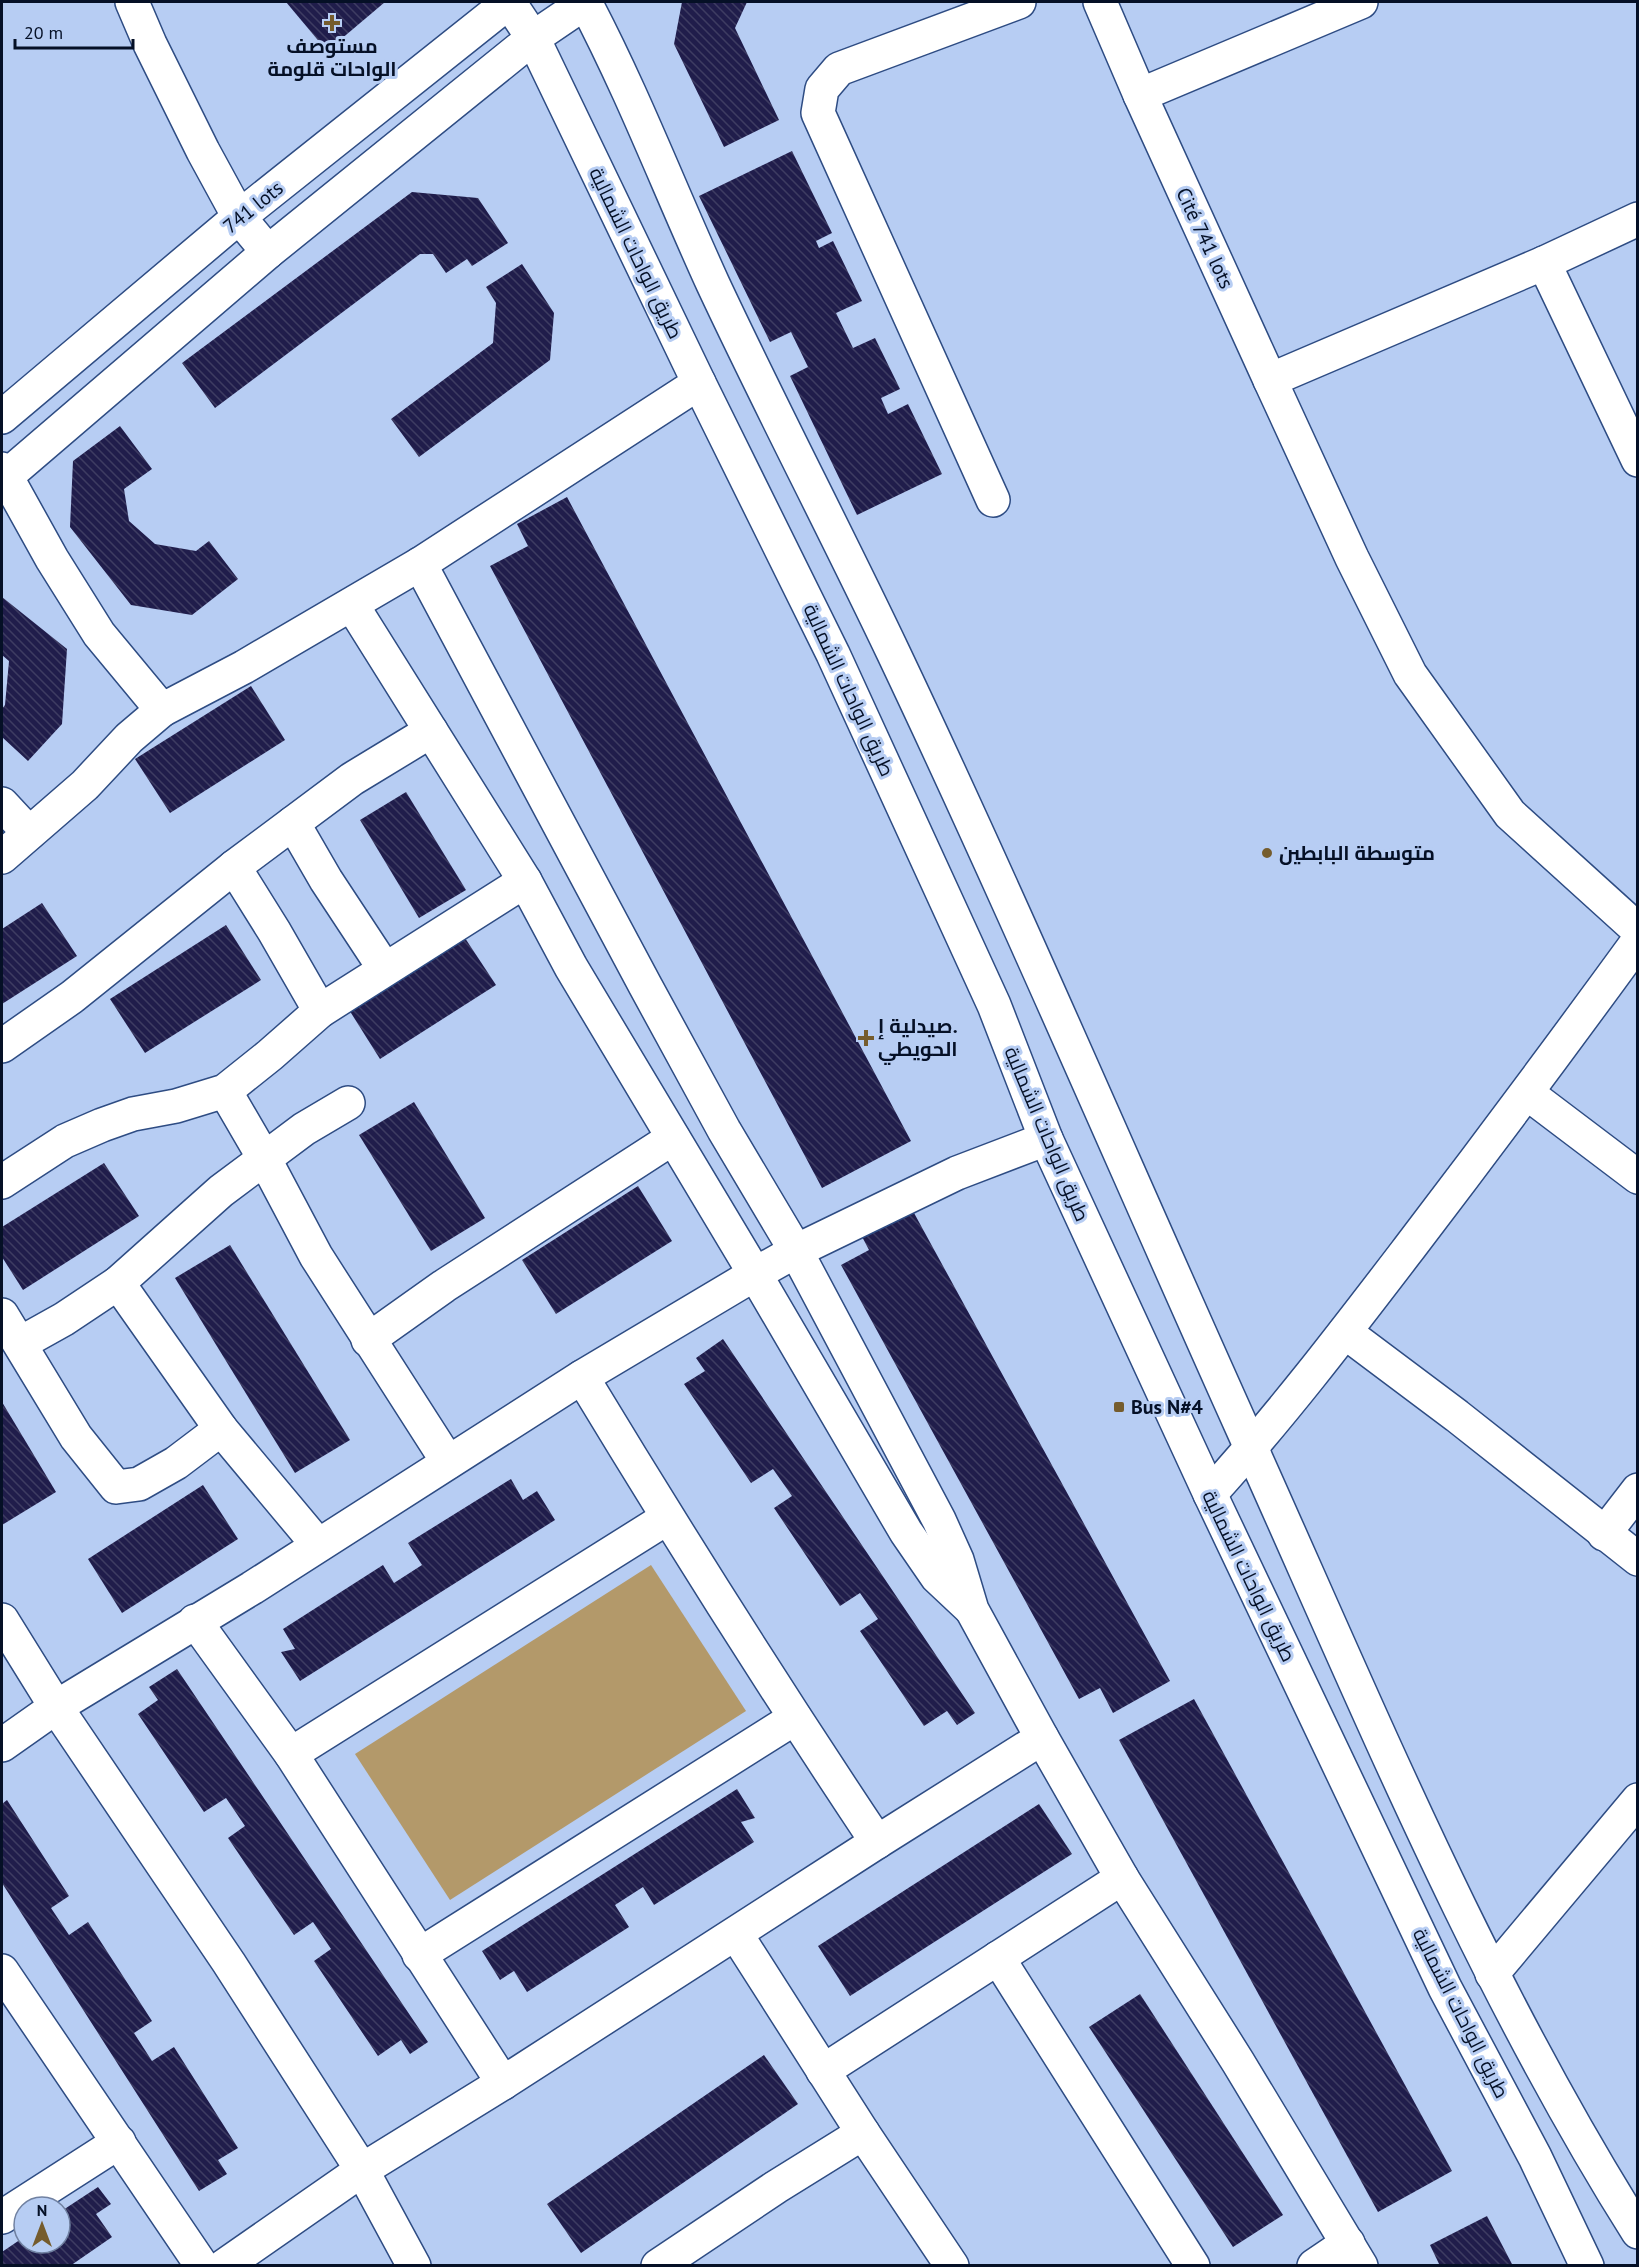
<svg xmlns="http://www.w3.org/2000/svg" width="1639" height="2267" font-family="'PT Sans',Cairo,sans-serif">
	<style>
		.garden { fill: #b3996a }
		.building { fill: url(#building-back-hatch) }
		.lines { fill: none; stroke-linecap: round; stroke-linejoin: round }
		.minor-casing { stroke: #2e4c83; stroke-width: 36 }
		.tertiary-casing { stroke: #2e4c83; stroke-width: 36 }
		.secondary-casing { stroke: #2e4c83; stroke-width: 36 }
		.minor { stroke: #fff; stroke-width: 33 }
		.tertiary { stroke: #fff; stroke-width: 33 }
		.secondary { stroke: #fff; stroke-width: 33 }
		.poi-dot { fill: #755c2d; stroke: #b7cdf3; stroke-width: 2 }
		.labels { text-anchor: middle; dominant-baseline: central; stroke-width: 6; stroke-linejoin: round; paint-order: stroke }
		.poi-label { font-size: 20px; font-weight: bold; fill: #051026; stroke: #b7cdf3; text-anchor: start }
		.street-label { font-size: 20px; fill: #051026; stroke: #b7cdf3 }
	</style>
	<defs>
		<pattern id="building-back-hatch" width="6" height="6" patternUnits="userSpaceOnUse" patternTransform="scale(1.5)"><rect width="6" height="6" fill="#201d4b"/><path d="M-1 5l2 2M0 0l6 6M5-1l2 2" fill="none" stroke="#3e3c62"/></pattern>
	</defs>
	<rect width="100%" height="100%" fill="#b7cdf3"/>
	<path class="garden" d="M 651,1565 L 746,1711 L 450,1900 L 355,1754 Z"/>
	<g class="building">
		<path d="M 286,2 L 385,2 L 327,51 Z"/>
		<path d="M 682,2 L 747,2 L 735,28 L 779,120 L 724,147 L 674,44 Z"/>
		<path d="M 792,151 L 832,233 L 816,241 L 819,248 L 833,241 L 862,301 L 836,313 L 853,348 L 875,338 L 900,389 L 881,398 L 888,414 L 908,404 L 942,474 L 857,515 L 790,376 L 808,367 L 791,332 L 770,342 L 699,196 Z"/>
		<path d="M 412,192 L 478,198 L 508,243 L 472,266 L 467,259 L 446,273 L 433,254 L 420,254 L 215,408 L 182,363 Z"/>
		<path d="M 522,264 L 554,313 L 550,360 L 419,457 L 391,419 L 493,343 L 496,303 L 486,287 Z"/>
		<path d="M 120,426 L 152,469 L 124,489 L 129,521 L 155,544 L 196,551 L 209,541 L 238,579 L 192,615 L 131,605 L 70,527 L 73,461 Z"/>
		<path d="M 567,497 L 911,1141 L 822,1188 L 490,566 L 528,546 L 517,524 Z"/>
		<path d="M 2,597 L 67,649 L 62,724 L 28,761 L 2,737 L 2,709 L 5,705 L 9,661 L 2,655 Z"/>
		<path d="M 251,686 L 285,740 L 170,813 L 135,759 Z"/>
		<path d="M 406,792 L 466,890 L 419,918 L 360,820 Z"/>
		<path d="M 42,903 L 77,956 L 2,1004 L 2,929 Z"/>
		<path d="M 226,925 L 261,980 L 145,1053 L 110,999 Z"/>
		<path d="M 461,932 L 496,985 L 380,1059 L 346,1005 Z"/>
		<path d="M 414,1102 L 485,1218 L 431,1251 L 359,1135 Z"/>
		<path d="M 104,1163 L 139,1216 L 23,1290 L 2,1257 L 2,1227 Z"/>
		<path d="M 638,1186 L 672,1241 L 556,1314 L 522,1260 Z"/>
		<path d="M 908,1202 L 1170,1681 L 1113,1713 L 1100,1688 L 1079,1699 L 841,1265 L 869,1250 L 858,1229 Z"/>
		<path d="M 230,1245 L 350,1440 L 295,1473 L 175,1278 Z"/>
		<path d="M 723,1339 L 975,1713 L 957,1725 L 947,1711 L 924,1726 L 860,1631 L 878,1619 L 860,1593 L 840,1606 L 774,1508 L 792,1496 L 773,1469 L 751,1483 L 684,1384 L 705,1371 L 696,1358 Z"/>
		<path d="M 2,1402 L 56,1492 L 2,1525 Z"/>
		<path d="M 511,1479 L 523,1500 L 537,1491 L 555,1520 L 300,1681 L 281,1652 L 295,1649 L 283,1629 L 383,1565 L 394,1583 L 422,1565 L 408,1543 Z"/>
		<path d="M 203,1485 L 238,1539 L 122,1613 L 88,1559 Z"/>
		<path d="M 177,1669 L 428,2042 L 410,2054 L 401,2040 L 378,2056 L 314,1961 L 331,1949 L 313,1922 L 294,1935 L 228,1838 L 245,1826 L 226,1798 L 204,1812 L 138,1714 L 158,1700 L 149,1687 Z"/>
		<path d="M 1194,1699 L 1452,2171 L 1378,2212 L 1119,1740 Z"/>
		<path d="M 737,1789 L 755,1818 L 741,1822 L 754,1842 L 654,1905 L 643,1887 L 615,1905 L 629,1927 L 527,1992 L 514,1971 L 500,1980 L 482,1951 Z"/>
		<path d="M 7,1800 L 69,1896 L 51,1908 L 69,1935 L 88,1922 L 152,2021 L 134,2033 L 152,2061 L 174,2047 L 238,2148 L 218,2160 L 227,2174 L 199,2191 L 2,1883 L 2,1804 Z"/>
		<path d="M 1039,1804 L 1072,1854 L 850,1996 L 818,1946 Z"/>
		<path d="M 1140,1994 L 1283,2215 L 1233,2247 L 1089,2027 Z"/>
		<path d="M 764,2055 L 798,2104 L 581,2253 L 547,2204 Z"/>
		<path d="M 98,2187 L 111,2204 L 96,2214 L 112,2237 L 70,2266 L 2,2266 L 2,2252 L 24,2237 L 24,2243 L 60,2243 L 60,2212 Z"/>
		<path d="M 1487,2216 L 1513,2266 L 1440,2266 L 1430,2245 Z"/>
	</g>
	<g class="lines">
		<defs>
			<g id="minor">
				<path d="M 132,2 L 150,44 L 203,151 L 239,217 L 268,252"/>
				<path d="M 1100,2 L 1140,95 L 1361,2"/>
				<path d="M 1140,95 L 1270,380"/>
				<path d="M 1638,219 L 1544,263 L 1270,380 L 1352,558 L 1410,674 L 1510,814 L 1638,930"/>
				<path d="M 1544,263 L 1638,460"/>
				<path d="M 2,469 L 52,559 L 99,634 L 162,710 L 244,667 L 420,564 L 699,383"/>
				<path d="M 993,500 L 818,113 L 822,89 L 839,69 L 1019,2"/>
				<path d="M 420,564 L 646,987 L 724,1130 L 796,1251 L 939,1520 L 957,1560 L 972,1610 L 1042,1738 L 1122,1878 L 1238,2062 L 1361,2266"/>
				<path d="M 352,605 L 525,881 L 571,967 L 755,1274 L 906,1532 L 937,1577 L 970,1608"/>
				<path d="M 2,804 L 29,833"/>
				<path d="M 293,823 L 326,880 L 384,968"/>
				<path d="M 2,857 L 85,785 L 129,738 L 162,710"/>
				<path d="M 234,867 L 274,931 L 320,1011"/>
				<path d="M 2,1046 L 72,997 L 234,867 L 352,779 L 431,731"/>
				<path d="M 225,1091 L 264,1158 L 316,1256 L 448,1462"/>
				<path d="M 1527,1093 L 1638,1177"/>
				<path d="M 2,1182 L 65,1141 L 102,1125 L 133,1114 L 176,1106 L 225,1091 L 270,1055 L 320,1011 L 525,881"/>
				<path d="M 118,1283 L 221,1429 L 318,1545"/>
				<path d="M 2,1315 L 76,1437 L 116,1487 L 139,1484 L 176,1463 L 221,1429"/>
				<path d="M 1345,1332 L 1457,1416 L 1638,1559"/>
				<path d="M 368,1340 L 444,1286 L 673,1138"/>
				<path d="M 21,1343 L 64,1319 L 118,1283 L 221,1191 L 304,1129 L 348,1103"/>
				<path d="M 582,1377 C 677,1534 775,1689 877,1842"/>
				<path d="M 1210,1494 C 1281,1416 1345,1332 1410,1247 C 1487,1146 1563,1044 1638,941"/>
				<path d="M 1604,1534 L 1638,1490"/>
				<path d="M 2,1620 L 56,1707 L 229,1963 L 362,2170 L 414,2266"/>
				<path d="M 195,1621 L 291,1754 L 503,2083"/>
				<path d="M 2,1745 L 56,1707 L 252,1588 L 582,1377 L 755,1274 L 796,1251 L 957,1173 L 1046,1139"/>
				<path d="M 291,1754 L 667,1518"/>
				<path d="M 736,1934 L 863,2133 L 952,2266"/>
				<path d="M 419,1955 L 795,1718"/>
				<path d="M 998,1958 L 1193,2266"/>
				<path d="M 2,1971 L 202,2266"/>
				<path d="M 1492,1974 L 1638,1800"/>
				<path d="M 823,2071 L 1122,1878"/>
				<path d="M 2,2217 L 119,2142"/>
				<path d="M 224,2266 L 362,2170 L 503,2083 L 877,1842 L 1042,1738"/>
				<path d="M 658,2266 L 776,2187 L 863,2133"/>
				<path d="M 1314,2266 L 1348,2243"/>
			</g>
			<g id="tertiary">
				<path d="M 2,417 L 239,217 L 509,2"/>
				<path d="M 2,480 L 268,252 L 533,38"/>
			</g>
			<g id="secondary">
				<path d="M 509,2 L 533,38 L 699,383 L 833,654 L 994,1005 L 1046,1139 L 1210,1494 L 1445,1988 L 1535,2157 L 1587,2266"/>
				<path d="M 585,2 C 633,93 670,190 713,284 C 771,408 834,528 893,652 C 1015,909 1127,1172 1244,1432 C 1366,1703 1479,1980 1638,2232"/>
				<path d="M 533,38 L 586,2"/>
			</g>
		</defs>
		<use href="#minor" class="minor-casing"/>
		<use href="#tertiary" class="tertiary-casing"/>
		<use href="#secondary" class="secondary-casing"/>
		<use href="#minor" class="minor"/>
		<use href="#tertiary" class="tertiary"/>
		<use href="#secondary" class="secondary"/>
	</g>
	<g class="poi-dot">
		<path d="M329 14h6v6h6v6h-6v6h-6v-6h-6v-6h6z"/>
		<circle cx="1267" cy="853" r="6"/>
		<path d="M863 1029h6v6h6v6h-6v6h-6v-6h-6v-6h6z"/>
		<rect x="1113" y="1401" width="12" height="12" rx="3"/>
	</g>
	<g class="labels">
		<g class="poi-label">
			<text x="332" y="46" text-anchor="middle">مستوصف<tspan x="332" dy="23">الواحات قلومة</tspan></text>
			<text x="1279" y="853">متوسطة البابطين</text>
			<text x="878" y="1026">صيدلية إ.<tspan x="878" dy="23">الحويطي</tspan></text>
			<text x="1131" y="1407">Bus N#4</text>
		</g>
		<g class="street-label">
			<text transform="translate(253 207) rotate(-39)">741 lots</text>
			<text transform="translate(1205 238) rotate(65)">Cité 741 lots</text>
			<text transform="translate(636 253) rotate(64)">طريق الواحات الشمالية</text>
			<text transform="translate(849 690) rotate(65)">طريق الواحات الشمالية</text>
			<text transform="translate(1047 1134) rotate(67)">طريق الواحات الشمالية</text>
			<text transform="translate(1249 1576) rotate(64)">طريق الواحات الشمالية</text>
			<text transform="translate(1461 2013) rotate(63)">طريق الواحات الشمالية</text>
		</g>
	</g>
	<rect width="1639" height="2267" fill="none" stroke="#051026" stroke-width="6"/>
	<g transform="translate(42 2225)"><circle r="28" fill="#b7cdf3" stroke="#7081a1" stroke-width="1.5"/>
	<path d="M0-4.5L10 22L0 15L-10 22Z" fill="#755c2d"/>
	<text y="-9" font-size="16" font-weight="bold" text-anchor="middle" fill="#051026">N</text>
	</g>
	<path d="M15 39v9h118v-9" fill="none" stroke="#051026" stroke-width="3"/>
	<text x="24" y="39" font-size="18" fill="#051026" stroke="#b7cdf3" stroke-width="4.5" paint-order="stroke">20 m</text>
</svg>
